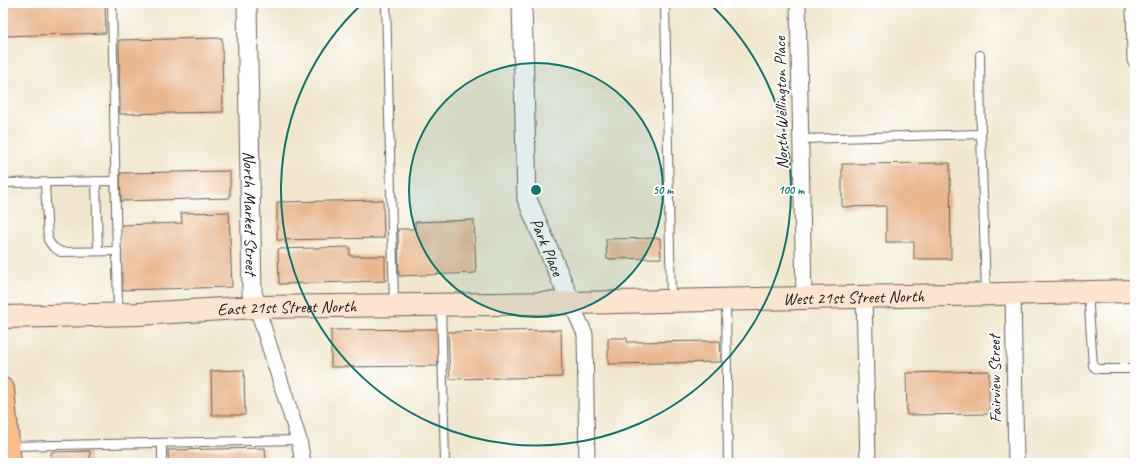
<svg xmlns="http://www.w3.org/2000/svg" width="1138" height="466" font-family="Caveat,sans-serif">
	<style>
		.building { fill: #e9b78f }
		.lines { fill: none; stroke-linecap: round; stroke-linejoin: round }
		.service-casing { stroke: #67635a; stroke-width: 10 }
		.minor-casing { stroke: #67635a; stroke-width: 17 }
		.tertiary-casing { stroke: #67635a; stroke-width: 21 }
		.secondary-casing { stroke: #67635a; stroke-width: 24 }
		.primary-casing { stroke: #67635a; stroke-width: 24 }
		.service { stroke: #fff; stroke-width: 8 }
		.minor { stroke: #fff; stroke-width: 15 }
		.tertiary { stroke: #fff; stroke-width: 19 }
		.secondary { stroke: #fde4d0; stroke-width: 22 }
		.primary { stroke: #f9bc8a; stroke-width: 22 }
		.ring { fill: none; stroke: #0f766e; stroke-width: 2 }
		.labels { text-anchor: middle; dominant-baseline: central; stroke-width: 4; stroke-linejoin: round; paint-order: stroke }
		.street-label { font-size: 17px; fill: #1c1c1c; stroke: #fff }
		.centre { fill: #0f766e; stroke: #fff; stroke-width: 2 }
		.ring-label { font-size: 12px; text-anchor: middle; font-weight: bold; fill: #0f766e; stroke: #fff; stroke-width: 4; stroke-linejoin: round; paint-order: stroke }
	</style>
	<rect width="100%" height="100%" fill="#fff"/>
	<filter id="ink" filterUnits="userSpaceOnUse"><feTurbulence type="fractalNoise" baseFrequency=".025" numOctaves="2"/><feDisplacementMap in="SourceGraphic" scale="8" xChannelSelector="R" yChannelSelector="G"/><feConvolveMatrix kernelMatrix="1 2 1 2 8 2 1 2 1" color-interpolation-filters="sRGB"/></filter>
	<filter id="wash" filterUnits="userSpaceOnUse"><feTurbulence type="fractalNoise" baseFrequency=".012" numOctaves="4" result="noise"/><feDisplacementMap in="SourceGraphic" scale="16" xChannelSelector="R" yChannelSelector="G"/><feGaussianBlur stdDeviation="0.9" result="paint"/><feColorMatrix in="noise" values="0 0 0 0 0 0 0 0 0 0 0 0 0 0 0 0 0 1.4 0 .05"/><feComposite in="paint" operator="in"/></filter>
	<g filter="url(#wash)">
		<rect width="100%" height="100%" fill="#f1e7ce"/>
		<g id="blocks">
			<g class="building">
				<path d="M 3,3 L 105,3 L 106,33 L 3,36 Z"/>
				<path d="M 222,38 L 223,112 L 120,114 L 119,40 Z"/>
				<path d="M 950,163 L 951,259 L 914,259 L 914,242 L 886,242 L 886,206 L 842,207 L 842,164 Z"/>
				<path d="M 230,171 L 230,198 L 121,201 L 120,173 Z"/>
				<path d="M 383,200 L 384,238 L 277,240 L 277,202 Z"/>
				<path d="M 229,212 L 232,287 L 122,290 L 120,225 L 182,223 L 181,213 Z"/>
				<path d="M 474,220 L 476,273 L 399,276 L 398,229 L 415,229 L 415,222 Z"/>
				<path d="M 660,238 L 661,258 L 607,259 L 606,239 Z"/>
				<path d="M 350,247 L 350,256 L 385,256 L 385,281 L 279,284 L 278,249 Z"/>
				<path d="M 438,329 L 438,366 L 331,367 L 331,330 Z"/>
				<path d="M 561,330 L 562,377 L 450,379 L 448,332 Z"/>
				<path d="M 608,338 L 627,338 L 627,342 L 720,341 L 721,362 L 608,364 Z"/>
				<path d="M 244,370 L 245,415 L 212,415 L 211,371 Z"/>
				<path d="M 989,371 L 989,414 L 907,415 L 906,373 Z"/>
				<path d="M 265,448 L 266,463 L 169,463 L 168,450 Z"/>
				<path d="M 90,451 L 90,463 L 51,463 L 51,452 Z"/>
			</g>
		</g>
	</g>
	<g filter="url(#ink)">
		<use href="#blocks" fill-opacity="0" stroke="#67635a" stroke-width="1"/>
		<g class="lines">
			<defs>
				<g id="service">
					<path d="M 112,3 L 118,314"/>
					<path d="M 386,3 L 394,304"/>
					<path d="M 665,3 L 671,300"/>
					<path d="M 980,55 L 981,134"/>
					<path d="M 801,139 L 981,134 L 986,294"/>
					<path d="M 96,181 L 98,251"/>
					<path d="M 3,183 L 115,181"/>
					<path d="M 45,183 L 48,240 L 53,247 L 61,252 L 117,251"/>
					<path d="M 1088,293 L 1093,366 L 1095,368 L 1099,369 L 1135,369"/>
					<path d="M 726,301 L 728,463"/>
					<path d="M 441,305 L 445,463"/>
					<path d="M 162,443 L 162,463"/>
					<path d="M 10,446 L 299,440"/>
				</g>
				<g id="minor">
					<path d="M 798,3 L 804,298"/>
					<path d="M 1134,3 L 1135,60"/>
					<path d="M 1013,294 L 1016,463"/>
					<path d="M 864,297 L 868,463"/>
					<path d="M 571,303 L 585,334 L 587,463"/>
					<path d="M 257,307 L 299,440 L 303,463"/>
				</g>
				<g id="tertiary">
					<path id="s1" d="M 247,3 L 252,293 L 257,307"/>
					<path id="s2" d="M 522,3 L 527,199 L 571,303"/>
				</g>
				<g id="secondary">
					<path id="s3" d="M 3,317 L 138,314 L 257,307 L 571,303 L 1135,291"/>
				</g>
				<path id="primary" d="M 3,389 L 10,463"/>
			</defs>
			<use href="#service" class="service-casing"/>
			<use href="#minor" class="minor-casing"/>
			<use href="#tertiary" class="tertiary-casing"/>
			<use href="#secondary" class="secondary-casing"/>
			<use href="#primary" class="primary-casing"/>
			<use href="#service" class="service"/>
			<use href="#minor" class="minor"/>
			<use href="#tertiary" class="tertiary"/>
			<use href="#secondary" class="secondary"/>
			<use href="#primary" class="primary"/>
		</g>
	</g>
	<circle cx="536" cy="190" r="127" fill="#0f766e" fill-opacity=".12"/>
	<g class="ring">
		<circle cx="536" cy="190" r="127"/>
		<path d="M710 4A255 255 0 1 1 362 4"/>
	</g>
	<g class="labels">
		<g class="street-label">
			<text transform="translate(781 103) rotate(-91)">North Wellington Place</text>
			<text stroke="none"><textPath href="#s1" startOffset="210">North Market Street</textPath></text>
			<text stroke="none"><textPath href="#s2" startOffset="248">Park Place</textPath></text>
			<text stroke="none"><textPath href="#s3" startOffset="851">West 21st Street North</textPath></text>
			<text stroke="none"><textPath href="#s3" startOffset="284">East 21st Street North</textPath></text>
			<text transform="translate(995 379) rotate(-91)">Fairview Street</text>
		</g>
	</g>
	<circle cx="536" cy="190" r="6" class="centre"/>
	<g class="ring-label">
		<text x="663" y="194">50 m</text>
		<text x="791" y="194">100 m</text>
	</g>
	<rect width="1138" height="466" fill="none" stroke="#fff" stroke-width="16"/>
</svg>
